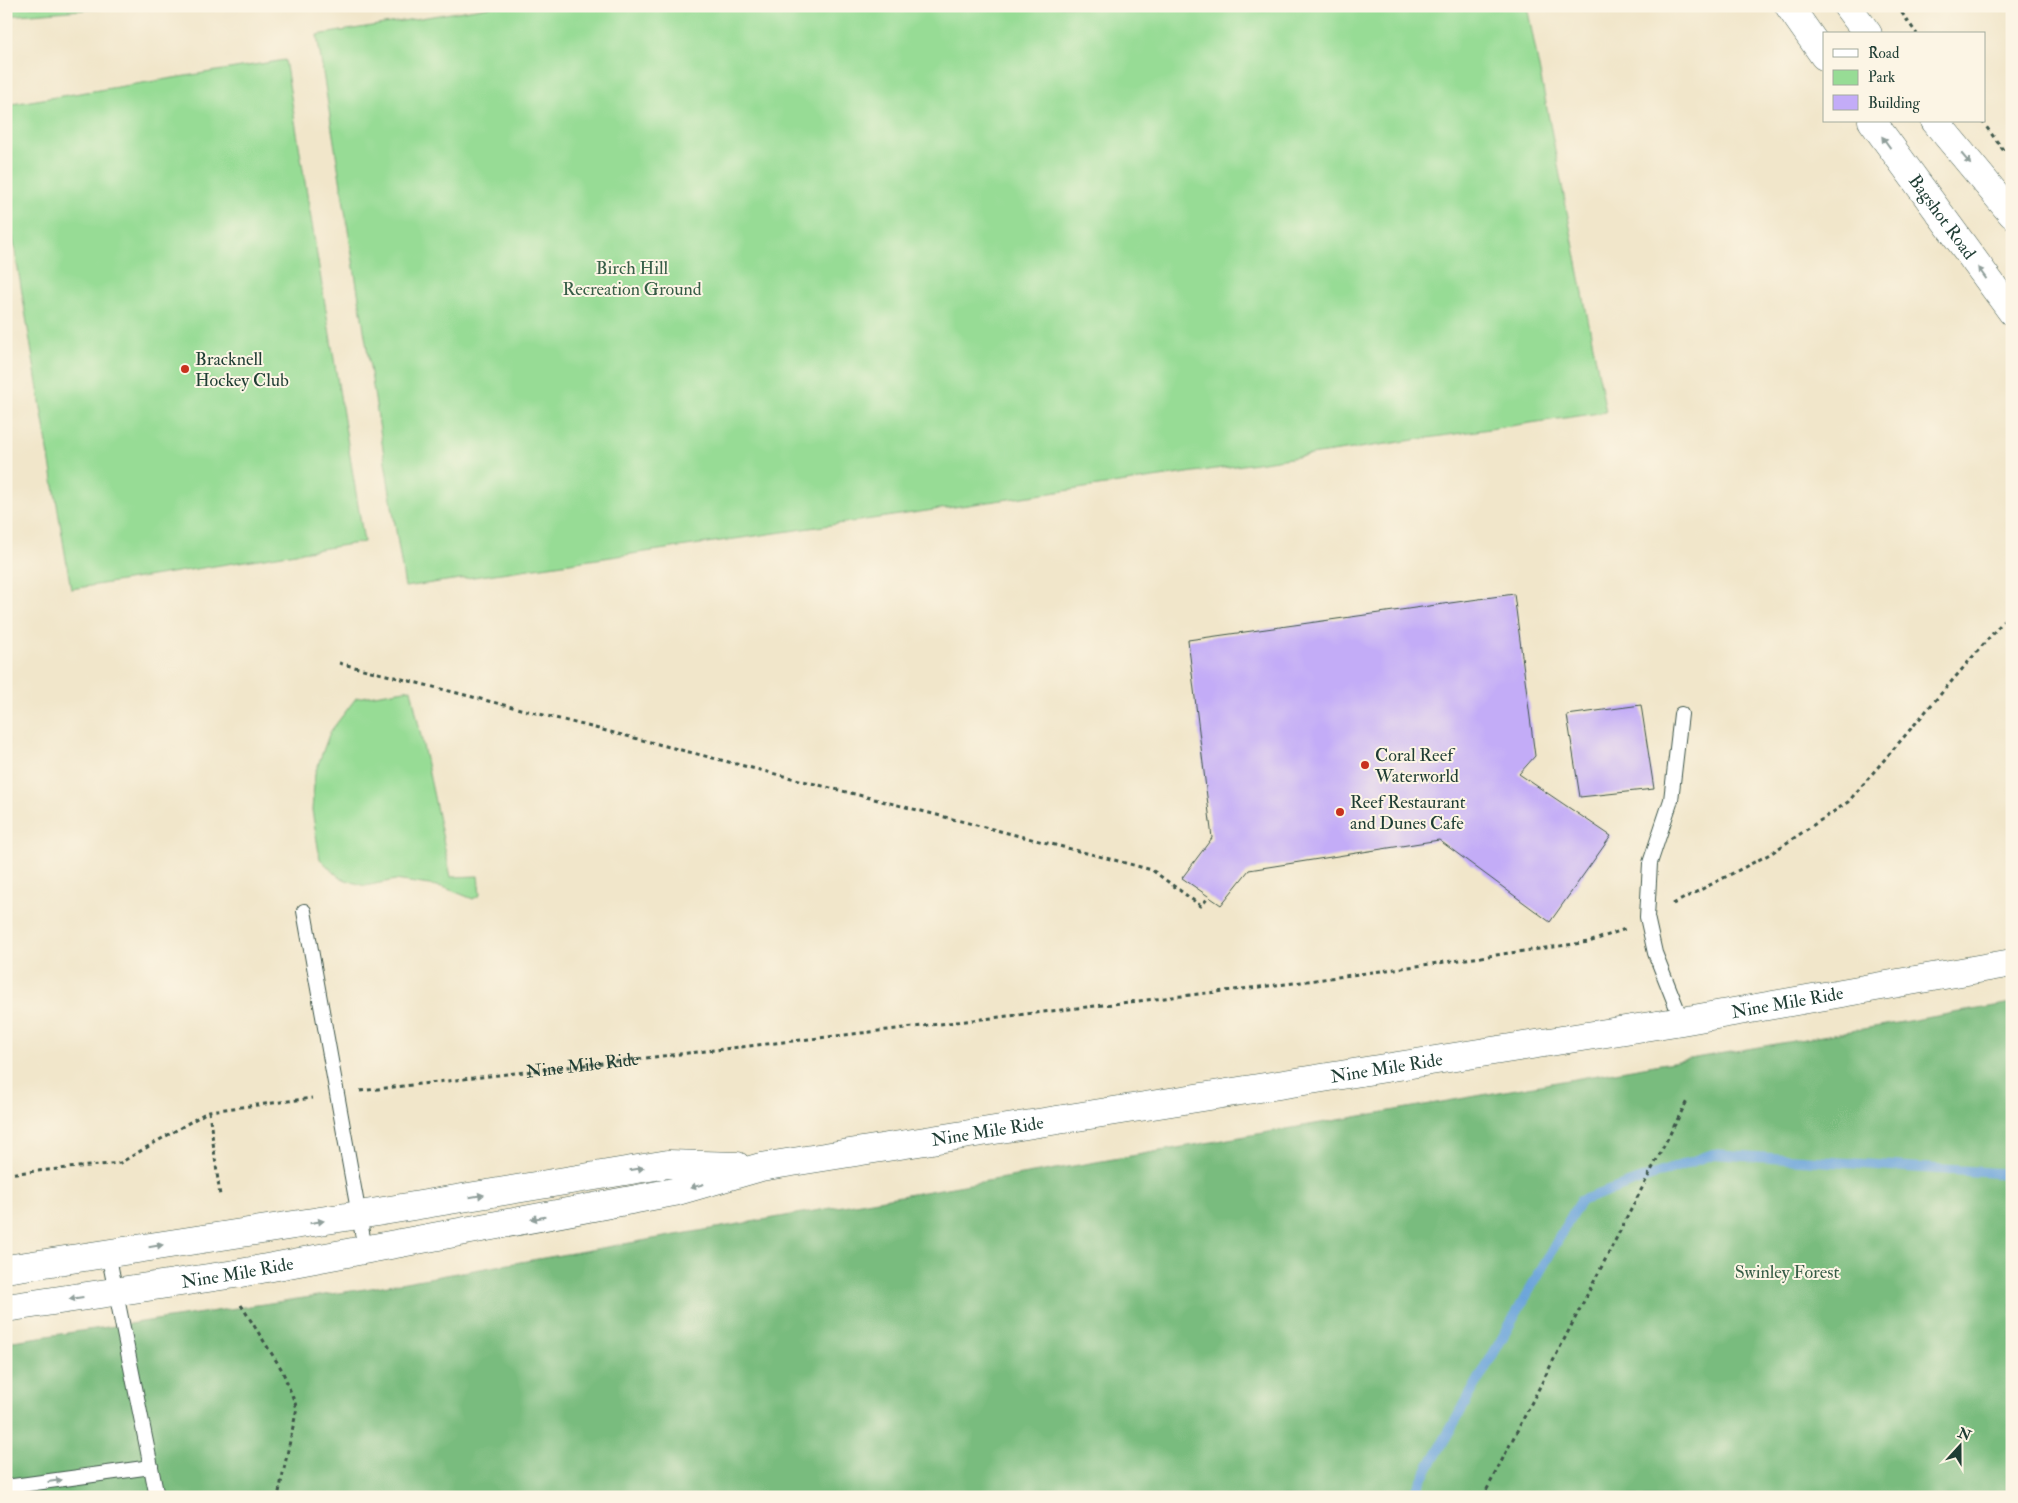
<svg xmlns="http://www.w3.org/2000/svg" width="2018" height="1503" font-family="'IM FELL Double Pica',serif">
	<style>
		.green { fill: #97dc95; stroke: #5b8c64 }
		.forest { fill: #79bc7e; stroke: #4c7c59 }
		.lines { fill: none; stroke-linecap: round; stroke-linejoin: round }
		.stream { stroke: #6aa4da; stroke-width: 10 }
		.building { fill: #c3acf7 }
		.service-casing { stroke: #3e564a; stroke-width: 16 }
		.secondary-casing { stroke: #3e564a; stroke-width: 29 }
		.trunk-casing { stroke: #3e564a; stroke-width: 29 }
		.path { stroke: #3e564a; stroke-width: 3; stroke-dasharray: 4 4; stroke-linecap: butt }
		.service { stroke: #fff; stroke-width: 14 }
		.secondary { stroke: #fff; stroke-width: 28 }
		.trunk { stroke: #fff; stroke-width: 28 }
		.oneway { fill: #8f9e9a }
		.poi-dot { fill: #c8321e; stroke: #fcf5e5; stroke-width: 2 }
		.labels { text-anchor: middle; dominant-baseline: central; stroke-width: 4; stroke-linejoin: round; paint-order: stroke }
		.street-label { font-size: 18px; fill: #1f3d34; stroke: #fcf5e5 }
		.park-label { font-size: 18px; fill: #375d47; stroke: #fcf5e5 }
		.poi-label { font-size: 18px; fill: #1f3d34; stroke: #fcf5e5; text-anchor: start }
	</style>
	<rect width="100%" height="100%" fill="#fcf5e5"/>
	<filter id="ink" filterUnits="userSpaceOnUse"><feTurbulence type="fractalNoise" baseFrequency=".02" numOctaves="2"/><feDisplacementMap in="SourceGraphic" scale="10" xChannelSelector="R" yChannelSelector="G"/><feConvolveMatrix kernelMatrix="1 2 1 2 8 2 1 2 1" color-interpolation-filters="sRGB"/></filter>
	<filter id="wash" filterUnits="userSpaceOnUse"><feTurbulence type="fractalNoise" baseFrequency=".0096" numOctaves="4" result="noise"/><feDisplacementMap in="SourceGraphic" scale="20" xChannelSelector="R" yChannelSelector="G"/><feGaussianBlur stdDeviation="1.12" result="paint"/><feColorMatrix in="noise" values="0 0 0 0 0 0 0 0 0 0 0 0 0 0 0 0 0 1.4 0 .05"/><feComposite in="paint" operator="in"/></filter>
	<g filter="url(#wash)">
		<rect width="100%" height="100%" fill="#f1e6ca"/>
		<g class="green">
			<path d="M 6,6 L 132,6 L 6,16 Z"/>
			<path d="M 494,6 L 1527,6 L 1606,412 L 405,587 L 317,35 Z"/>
			<path d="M 285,60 L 364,542 L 71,589 L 6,196 L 6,105 Z"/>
			<path d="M 411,689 L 451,877 L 478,876 L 480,895 L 473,899 L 443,887 L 395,880 L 365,886 L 340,878 L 320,859 L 312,810 L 315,773 L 330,732 L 356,698 Z"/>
		</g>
		<path class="forest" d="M 2012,1003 L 2012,1497 L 6,1497 L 6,1342 L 365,1289 Z"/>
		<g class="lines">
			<path class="stream" d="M 1412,1497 L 1580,1201 L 1713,1154 L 2012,1174"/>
		</g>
		<g id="blocks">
			<g class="building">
				<path d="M 1514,594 L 1535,756 L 1519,774 L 1611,836 L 1550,922 L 1439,840 L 1249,870 L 1221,905 L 1182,878 L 1212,838 L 1188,640 Z"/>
				<path d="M 1641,705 L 1654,789 L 1580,797 L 1567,715 Z"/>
			</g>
		</g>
	</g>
	<g filter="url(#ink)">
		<use href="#blocks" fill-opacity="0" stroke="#3e564a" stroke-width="1"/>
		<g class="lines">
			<defs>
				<g id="service">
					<path d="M 1681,714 L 1671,800 L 1650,863 L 1647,917 L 1655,953 L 1682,1021"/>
					<path d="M 304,911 L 365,1249"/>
					<path d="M 108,1253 L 157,1497"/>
					<path d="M 6,1487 L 151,1467"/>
				</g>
				<g id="secondary">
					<path d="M 6,1269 L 359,1215 L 668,1164 L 737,1166"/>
					<path id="s2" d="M 6,1308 L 235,1274 L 674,1192 L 761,1167 L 1682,1021 L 2012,963"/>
				</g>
				<g id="trunk">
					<path d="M 1789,6 L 1824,56"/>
					<path d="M 1847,6 L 1868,34"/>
					<path id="s3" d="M 1872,121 L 2012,312"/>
					<path d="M 1935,121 L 2012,214"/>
				</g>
			</defs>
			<use href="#service" class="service-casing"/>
			<use href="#secondary" class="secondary-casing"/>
			<use href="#trunk" class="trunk-casing"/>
			<g class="path">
				<path d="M 1897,6 L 1917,34"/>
				<path d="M 1982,121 L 2004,151"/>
				<path d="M 339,663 L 1118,861 L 1152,870 L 1201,906 L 1209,897"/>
				<path d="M 1673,904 L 1770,854 L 1848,802 L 2012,611"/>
				<path id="s1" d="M 360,1091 L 1294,983 L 1589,942 L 1625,929"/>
				<path d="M 209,1111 L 220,1196"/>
				<path d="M 6,1174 L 120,1163 L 209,1111 L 312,1098"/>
				<path d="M 241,1305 L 282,1370 L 297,1408 L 278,1497"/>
				<path d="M 1483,1497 L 1688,1099"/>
			</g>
			<use href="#service" class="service"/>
			<use href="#secondary" class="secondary"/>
			<use href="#trunk" class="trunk"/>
		</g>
		<defs><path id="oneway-solid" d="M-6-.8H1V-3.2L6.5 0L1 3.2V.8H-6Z" transform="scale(1.25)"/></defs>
		<g class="oneway">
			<use href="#oneway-solid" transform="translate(1886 142) rotate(-126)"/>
			<use href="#oneway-solid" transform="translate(1966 159) rotate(50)"/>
			<use href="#oneway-solid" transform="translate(1982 273) rotate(-126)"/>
			<use href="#oneway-solid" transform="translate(637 1169) rotate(-9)"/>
			<use href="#oneway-solid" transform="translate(697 1186) rotate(164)"/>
			<use href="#oneway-solid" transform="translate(477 1196) rotate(-9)"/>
			<use href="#oneway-solid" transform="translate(538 1218) rotate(170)"/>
			<use href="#oneway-solid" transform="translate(317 1222) rotate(-9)"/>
			<use href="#oneway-solid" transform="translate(156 1246) rotate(-9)"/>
			<use href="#oneway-solid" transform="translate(76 1298) rotate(172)"/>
			<use href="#oneway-solid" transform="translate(55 1481) rotate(-8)"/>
		</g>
	</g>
	<g class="poi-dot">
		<circle cx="185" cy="369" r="5"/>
		<circle cx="1365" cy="765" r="5"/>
		<circle cx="1340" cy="812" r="5"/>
	</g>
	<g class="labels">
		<g class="street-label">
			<text stroke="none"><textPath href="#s3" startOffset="119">Bagshot Road</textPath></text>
			<text stroke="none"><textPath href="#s2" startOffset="1808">Nine Mile Ride</textPath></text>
			<text stroke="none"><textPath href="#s1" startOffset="224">Nine Mile Ride</textPath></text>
			<text stroke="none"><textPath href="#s2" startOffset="1402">Nine Mile Ride</textPath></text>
			<text stroke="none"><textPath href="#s2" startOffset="998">Nine Mile Ride</textPath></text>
			<text stroke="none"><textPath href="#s2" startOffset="234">Nine Mile Ride</textPath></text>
		</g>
		<g class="park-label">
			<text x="632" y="268">Birch Hill<tspan x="632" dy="21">Recreation Ground</tspan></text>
			<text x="1787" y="1272">Swinley Forest</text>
		</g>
		<g class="poi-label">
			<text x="195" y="359">Bracknell<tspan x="195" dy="21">Hockey Club</tspan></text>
			<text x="1375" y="755">Coral Reef<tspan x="1375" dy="21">Waterworld</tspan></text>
			<text x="1350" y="802">Reef Restaurant<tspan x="1350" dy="21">and Dunes Cafe</tspan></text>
		</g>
	</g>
	<rect width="2018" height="1503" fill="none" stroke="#fcf5e5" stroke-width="25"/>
	<rect x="1823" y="32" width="162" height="90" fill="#fcf5e5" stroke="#a4ab9e"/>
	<rect x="1833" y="49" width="25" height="8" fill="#ffffff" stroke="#a4ab9e"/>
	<text x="1868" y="58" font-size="15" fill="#1f3d34">Road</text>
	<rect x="1833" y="70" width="25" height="15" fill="#97dc95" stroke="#a4ab9e"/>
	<text x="1868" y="82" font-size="15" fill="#1f3d34">Park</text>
	<rect x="1833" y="95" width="25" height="15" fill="#c3acf7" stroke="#a4ab9e"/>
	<text x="1868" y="108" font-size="15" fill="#1f3d34">Building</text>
	<g transform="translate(1960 1446) rotate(21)" stroke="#fcf5e5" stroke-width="4" paint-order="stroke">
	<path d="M0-4L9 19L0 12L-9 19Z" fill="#1f3d34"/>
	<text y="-8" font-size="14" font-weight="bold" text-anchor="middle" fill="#1f3d34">N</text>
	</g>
</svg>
